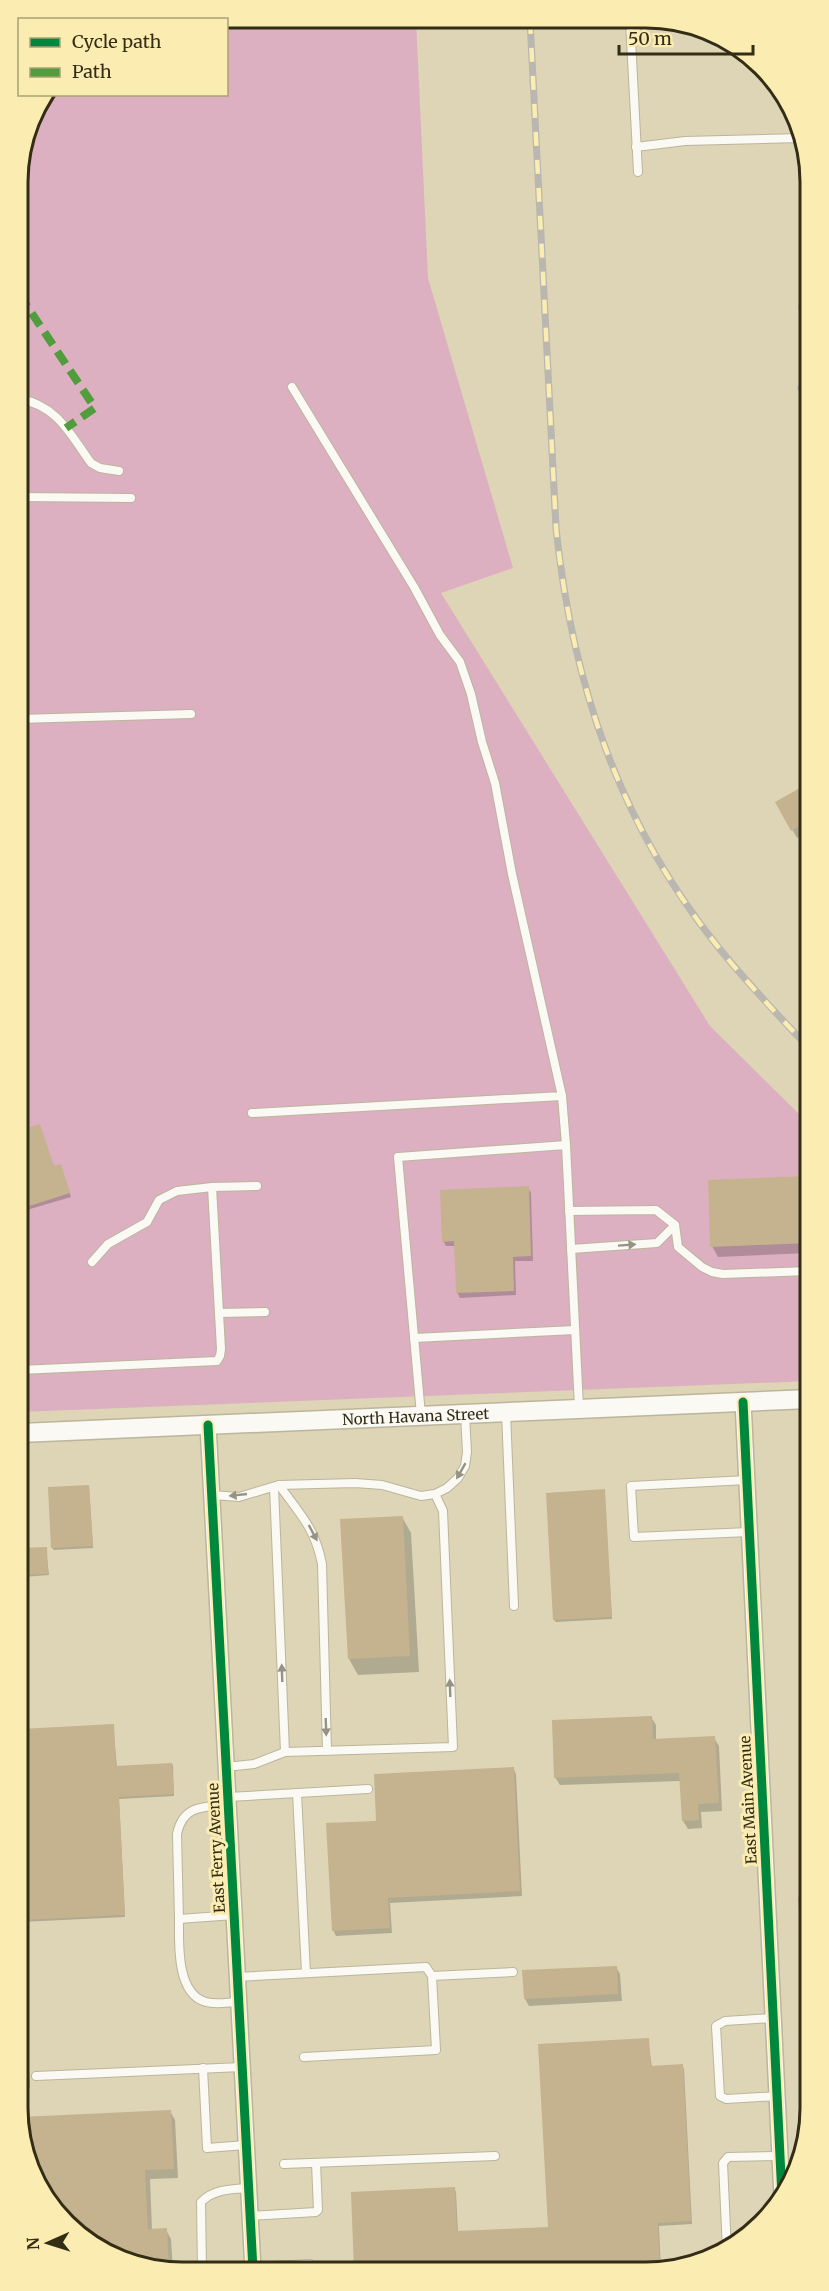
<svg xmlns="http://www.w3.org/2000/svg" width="829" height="2291" font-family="Merriweather,serif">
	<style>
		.park { fill: #ddb0c1 }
		.shadow { fill: #0003 }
		.building { fill: #c4b38e }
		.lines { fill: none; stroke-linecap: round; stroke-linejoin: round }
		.service-casing { stroke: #bbb59c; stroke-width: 10 }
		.minor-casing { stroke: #bbb59c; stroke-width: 18 }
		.tertiary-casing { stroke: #bbb59c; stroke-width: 21 }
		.service { stroke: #faf9f4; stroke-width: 8 }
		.minor { stroke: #faf9f4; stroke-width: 15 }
		.tertiary { stroke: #faf9f4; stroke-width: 18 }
		.rail-casing { stroke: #b9b7b0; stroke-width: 7 }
		.rail { stroke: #fbecb2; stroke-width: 4.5; stroke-dasharray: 14; stroke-linecap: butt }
		.quiet { stroke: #519d3d; stroke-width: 8; stroke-dasharray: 15 8; stroke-linecap: butt }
		.cycleway-casing { stroke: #fbecb2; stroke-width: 13 }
		.cycleway { stroke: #00873e; stroke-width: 9 }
		.oneway { fill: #969385 }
		.labels { text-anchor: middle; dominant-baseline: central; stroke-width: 6; stroke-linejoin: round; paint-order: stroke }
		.street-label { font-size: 15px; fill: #332d16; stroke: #fbecb2 }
		.rim { fill: none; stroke: #332d16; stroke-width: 3 }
	</style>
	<rect width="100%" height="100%" fill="#ddd5b5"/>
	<path class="park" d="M 183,18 L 416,20 L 428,278 L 513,568 L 441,593 L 710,1026 L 809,1124 L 810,1381 L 20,1412 L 18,172 L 35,110 L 47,95 L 226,94 L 226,20 L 175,19 Z"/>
	<g class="shadow">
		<path d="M 809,784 L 809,831 L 797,838 L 777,803 Z"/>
		<path d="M 39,1126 L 54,1167 L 62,1169 L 71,1197 L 20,1212 L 20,1132 Z"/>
		<path d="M 805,1178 L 809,1186 L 809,1253 L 718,1257 L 712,1246 Z"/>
		<path d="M 528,1188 L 531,1193 L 533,1261 L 515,1261 L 516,1295 L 460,1298 L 457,1292 L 456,1246 L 446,1246 L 443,1241 Z"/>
		<path d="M 89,1486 L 93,1548 L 54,1550 L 52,1548 Z"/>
		<path d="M 604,1491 L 612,1619 L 556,1622 L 554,1620 Z"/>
		<path d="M 402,1517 L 411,1533 L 419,1672 L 358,1675 L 349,1659 L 342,1520 Z"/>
		<path d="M 46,1548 L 49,1575 L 24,1577 L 24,1583 L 20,1583 L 20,1549 Z"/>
		<path d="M 651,1717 L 656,1725 L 656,1740 L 714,1738 L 719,1746 L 722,1811 L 701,1812 L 702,1828 L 688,1829 L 683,1821 L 681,1781 L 560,1785 L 555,1777 Z"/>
		<path d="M 113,1726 L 117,1767 L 172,1764 L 173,1766 L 174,1796 L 119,1799 L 125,1917 L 21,1922 L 21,1731 Z"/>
		<path d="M 513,1768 L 516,1774 L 522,1896 L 390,1903 L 392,1933 L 336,1936 L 333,1930 L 378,1822 Z"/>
		<path d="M 810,1896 L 811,2096 L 810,2096 L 798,1897 Z"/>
		<path d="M 616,1967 L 620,1974 L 622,2001 L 529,2006 L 525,1999 Z"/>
		<path d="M 648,2040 L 652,2067 L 682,2066 L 684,2069 L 692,2224 L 659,2226 L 661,2270 L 356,2270 L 454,2188 L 456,2192 L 458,2233 L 549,2228 Z"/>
		<path d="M 21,2045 L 25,2045 L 28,2050 L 30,2088 L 21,2089 Z"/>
		<path d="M 170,2111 L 175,2120 L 178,2178 L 150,2179 L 152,2230 L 166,2230 L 171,2239 L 173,2270 L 151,2270 L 67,2225 L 21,2141 Z"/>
	</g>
	<g class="building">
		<path d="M 809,783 L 809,820 L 791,831 L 775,802 Z"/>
		<path d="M 40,1124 L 54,1166 L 61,1164 L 70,1193 L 20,1209 L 20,1130 Z"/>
		<path d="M 806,1176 L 808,1243 L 710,1247 L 708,1180 Z"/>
		<path d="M 529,1186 L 531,1256 L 513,1257 L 514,1291 L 456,1293 L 454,1241 L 442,1242 L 440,1190 Z"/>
		<path d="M 89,1485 L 93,1546 L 51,1548 L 48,1487 Z"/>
		<path d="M 605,1489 L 612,1617 L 553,1620 L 546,1493 Z"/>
		<path d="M 403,1516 L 410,1656 L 348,1659 L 340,1519 Z"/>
		<path d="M 47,1547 L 48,1574 L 20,1575 L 20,1548 Z"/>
		<path d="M 652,1716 L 653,1739 L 715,1736 L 719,1803 L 698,1804 L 699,1820 L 682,1821 L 679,1773 L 554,1778 L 552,1720 Z"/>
		<path d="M 114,1724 L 116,1766 L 172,1763 L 174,1794 L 119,1797 L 125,1915 L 21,1920 L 21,1729 Z"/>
		<path d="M 514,1767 L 520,1891 L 388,1898 L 390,1928 L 332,1931 L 326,1823 L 376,1821 L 374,1774 Z"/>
		<path d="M 617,1966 L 618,1994 L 524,1999 L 522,1970 Z"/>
		<path d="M 649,2038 L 651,2066 L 683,2064 L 691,2221 L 658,2223 L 660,2270 L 354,2270 L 351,2192 L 455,2187 L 457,2231 L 548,2227 L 538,2044 Z"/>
		<path d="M 171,2110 L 174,2169 L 145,2170 L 148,2229 L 167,2228 L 169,2270 L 151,2270 L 67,2225 L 21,2141 L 21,2117 Z"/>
	</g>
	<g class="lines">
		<defs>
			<g id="service">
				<path d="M 630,21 L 638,172"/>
				<path d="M 636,147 L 685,141 L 801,138"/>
				<path d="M 803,307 L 808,307"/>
				<path d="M 19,399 C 57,405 70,434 91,463 L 100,468 L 119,471"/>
				<path d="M 19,497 L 131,498"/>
				<path d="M 19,719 L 191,714"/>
				<path d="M 562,1096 L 566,1145"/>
				<path d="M 252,1113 L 562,1096 L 512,874 L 495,783 L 482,742 L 471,694 L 460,662 L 440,635 L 414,587 L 292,387"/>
				<path d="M 569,1211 L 656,1210 L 675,1225 L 678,1247 L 702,1267 L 712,1272 L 723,1274 L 809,1271"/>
				<path d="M 571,1249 L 657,1243 L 675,1225"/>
				<path d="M 92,1262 L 108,1244 L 147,1222 L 159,1200 L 177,1191 L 212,1187"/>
				<path d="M 219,1313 L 265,1312"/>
				<path d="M 414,1338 L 575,1330"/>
				<path d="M 20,1370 L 217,1361 L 220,1356 L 221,1349 L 212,1187 L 257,1186"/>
				<path d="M 506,1413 L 514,1606"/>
				<path d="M 421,1415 L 398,1157 L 566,1145 L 579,1407"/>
				<path d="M 747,1480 L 631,1486 L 634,1537 L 749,1532"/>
				<path d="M 279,1485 C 300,1514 315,1528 322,1564 L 327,1751"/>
				<path d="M 274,1487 L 285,1752"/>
				<path d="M 212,1495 L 239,1497 L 279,1485 L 355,1483 L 382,1485 L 421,1496 L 435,1494 L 447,1488 L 458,1478 L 465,1466 L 467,1452 L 465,1415"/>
				<path d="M 226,1767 L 254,1764 L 285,1752 L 453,1747 L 443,1511 L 435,1494"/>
				<path d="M 297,1793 L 306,1973"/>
				<path d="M 228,1797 L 368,1789"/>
				<path d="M 228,1805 C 203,1807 183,1805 177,1834 L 179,1919 L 234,1915"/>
				<path d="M 179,1919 C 179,1943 176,1994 206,2002 C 216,2005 229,2002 239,2002"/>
				<path d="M 432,1976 L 513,1972"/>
				<path d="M 237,1977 L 426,1967 L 432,1976 L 436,2050 L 304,2057"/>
				<path d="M 773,2018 L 725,2021 L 716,2026 L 720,2096 L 726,2099 L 778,2096"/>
				<path d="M 203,2068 L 207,2148 L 246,2145"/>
				<path d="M 36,2076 L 242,2067"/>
				<path d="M 284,2164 L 495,2156"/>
				<path d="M 250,2216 L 316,2212 L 318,2210 L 316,2163"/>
				<path d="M 727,2251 L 723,2163 L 728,2157 L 780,2156"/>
				<path d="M 253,2267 L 310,2264 L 314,2270"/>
				<path d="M 202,2270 L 201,2202 C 214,2189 232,2189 249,2188"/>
			</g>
			<g id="minor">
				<path d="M 743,1402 L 782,2197"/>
				<path d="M 208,1425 L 253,2270"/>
			</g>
			<g id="tertiary">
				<path id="s1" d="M 20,1433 L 810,1399"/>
			</g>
		</defs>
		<use href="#service" class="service-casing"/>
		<use href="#minor" class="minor-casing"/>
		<use href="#tertiary" class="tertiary-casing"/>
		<use href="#service" class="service"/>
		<use href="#minor" class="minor"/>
		<use href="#tertiary" class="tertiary"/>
		<defs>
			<g id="rail">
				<path d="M 530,20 L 556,528 C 572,681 618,821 715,943 C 744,980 777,1014 809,1048"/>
				<path d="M 801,388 L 808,409"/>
			</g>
		</defs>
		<use href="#rail" class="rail-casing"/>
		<use href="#rail" class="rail"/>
		<path class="quiet" d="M 19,294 L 95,408 L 66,428"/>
		<defs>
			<g id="cycleway">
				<path d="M 743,1402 L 782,2197"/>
				<path d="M 208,1425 L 253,2270"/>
			</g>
		</defs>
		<use href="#cycleway" class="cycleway-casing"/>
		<use href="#cycleway" class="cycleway"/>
	</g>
	<defs><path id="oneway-solid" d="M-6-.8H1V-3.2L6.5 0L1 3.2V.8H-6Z" transform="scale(1.5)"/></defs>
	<g class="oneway">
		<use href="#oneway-solid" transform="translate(627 1245) rotate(-4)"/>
		<use href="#oneway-solid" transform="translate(461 1471) rotate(120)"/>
		<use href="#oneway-solid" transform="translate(238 1495) rotate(174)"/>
		<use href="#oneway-solid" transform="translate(313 1533) rotate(62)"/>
		<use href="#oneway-solid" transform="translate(282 1673) rotate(-92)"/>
		<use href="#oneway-solid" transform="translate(450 1688) rotate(-92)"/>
		<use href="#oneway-solid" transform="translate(326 1727) rotate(88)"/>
	</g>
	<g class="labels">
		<g class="street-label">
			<text stroke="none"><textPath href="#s1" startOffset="396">North Havana Street</textPath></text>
			<text transform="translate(748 1800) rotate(-93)">East Main Avenue</text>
			<text transform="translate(216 1848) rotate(-93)">East Ferry Avenue</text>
		</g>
	</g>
	<path d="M0 0H829V2291H0ZM182 28H646A154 154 0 0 1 800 182V2108A154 154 0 0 1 646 2262H182A154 154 0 0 1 28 2108V182A154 154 0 0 1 182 28Z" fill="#fbecb2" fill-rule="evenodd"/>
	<path class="rim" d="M182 28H646A154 154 0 0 1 800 182V2108A154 154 0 0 1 646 2262H182A154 154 0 0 1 28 2108V182A154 154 0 0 1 182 28Z"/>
	<rect x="18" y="18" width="210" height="78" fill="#fbecb2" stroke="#aba074" stroke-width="1.5"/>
	<rect x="30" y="38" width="30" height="9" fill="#00873e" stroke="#aba074" stroke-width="1.5"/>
	<text x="72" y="48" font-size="18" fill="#332d16">Cycle path</text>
	<rect x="30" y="68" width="30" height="9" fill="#519d3d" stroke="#aba074" stroke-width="1.5"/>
	<text x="72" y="78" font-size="18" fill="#332d16">Path</text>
	<g transform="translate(48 2243) rotate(267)" stroke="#fbecb2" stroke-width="4.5" paint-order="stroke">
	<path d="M0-4.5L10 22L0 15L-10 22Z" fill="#332d16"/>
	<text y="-9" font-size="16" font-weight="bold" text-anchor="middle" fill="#332d16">N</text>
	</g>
	<path d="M619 45v9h134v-9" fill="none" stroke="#332d16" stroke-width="3"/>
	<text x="628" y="45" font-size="18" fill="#332d16" stroke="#fbecb2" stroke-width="4.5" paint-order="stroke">50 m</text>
</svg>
